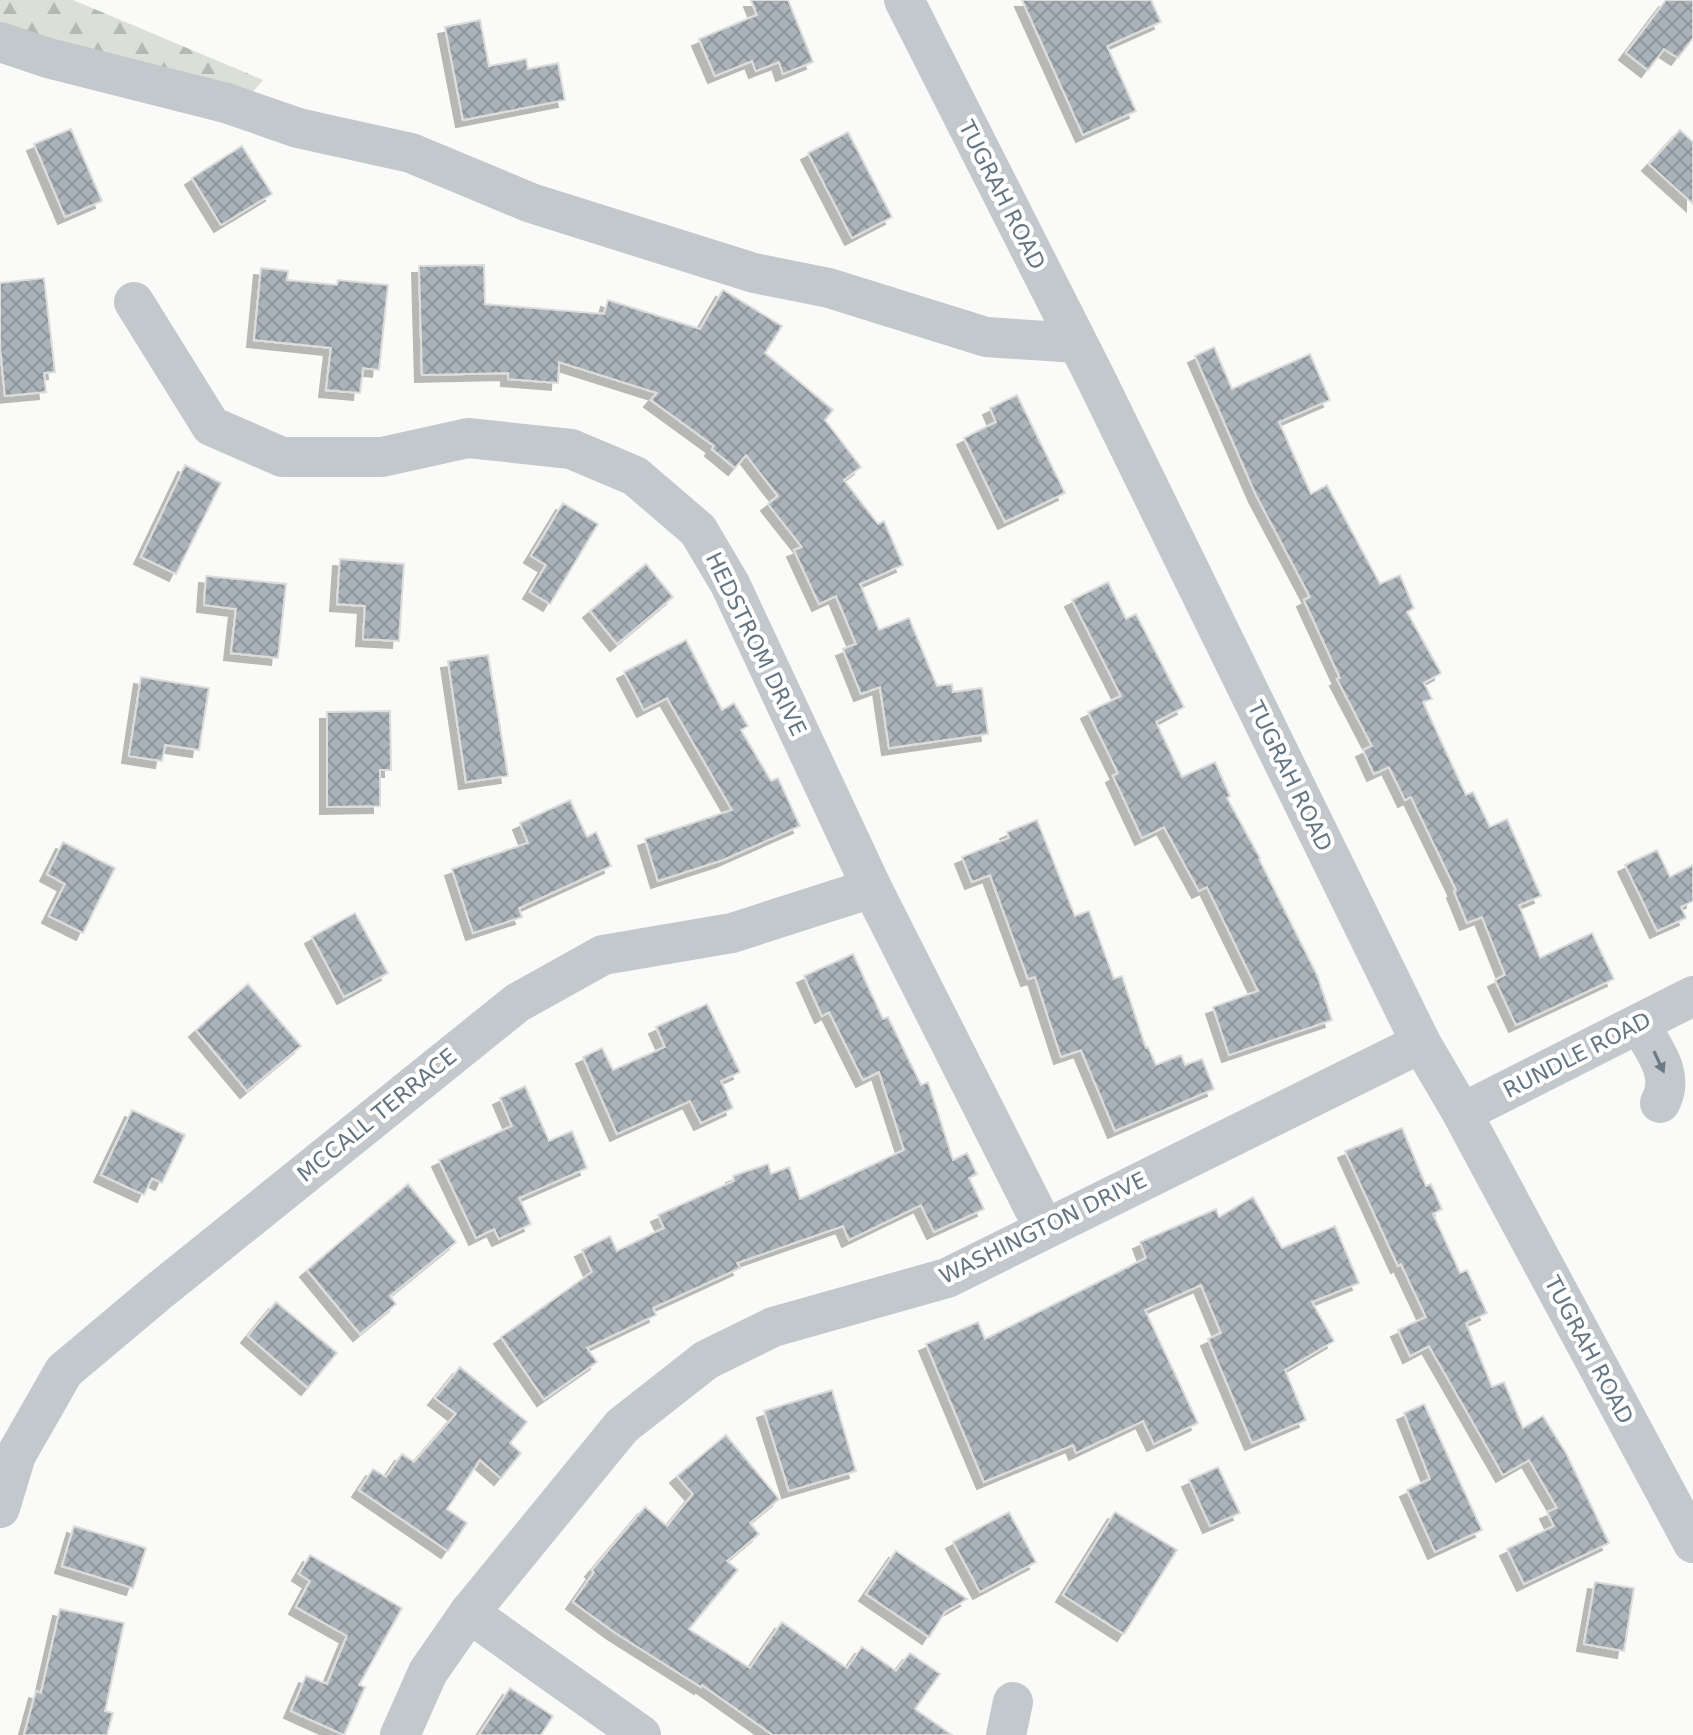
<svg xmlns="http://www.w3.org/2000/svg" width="1693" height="1735" font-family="'DejaVu Sans',sans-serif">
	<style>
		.forest { fill: url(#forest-firs) }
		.building { fill: url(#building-cross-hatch); stroke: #dcdcda; stroke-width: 2; filter: url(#shadow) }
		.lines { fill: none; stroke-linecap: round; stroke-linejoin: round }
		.minor { stroke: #c3c8cc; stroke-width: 40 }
		.oneway { fill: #6a7a87 }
		.labels { text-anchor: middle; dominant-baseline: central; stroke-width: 8; stroke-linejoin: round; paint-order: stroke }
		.street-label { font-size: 22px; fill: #657683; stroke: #fff }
	</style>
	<defs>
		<pattern id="forest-firs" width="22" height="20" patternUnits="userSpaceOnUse" patternTransform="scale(2)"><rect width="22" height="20" fill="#dadfd7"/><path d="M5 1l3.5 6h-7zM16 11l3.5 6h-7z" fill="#b4b9b4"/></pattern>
		<pattern id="building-cross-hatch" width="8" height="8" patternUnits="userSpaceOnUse" patternTransform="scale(2)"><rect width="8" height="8" fill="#aab3b9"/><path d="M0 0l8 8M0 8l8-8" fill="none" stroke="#8e969c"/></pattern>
		<filter id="shadow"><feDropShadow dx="-7" dy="7" stdDeviation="0" flood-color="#0004"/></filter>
	</defs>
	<rect width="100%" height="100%" fill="#fafaf8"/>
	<path class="forest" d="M 0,0 L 73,0 L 263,80 L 229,119 L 0,37 Z"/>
	<g class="building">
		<path d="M 751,0 L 788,0 L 813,62 L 783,74 L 779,62 L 756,71 L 752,61 L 715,76 L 699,39 L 757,15 Z"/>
		<path d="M 1022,0 L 1151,0 L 1161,22 L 1107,46 L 1136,111 L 1083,135 Z"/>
		<path d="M 1666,0 L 1693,0 L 1693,38 L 1678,58 L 1664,49 L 1648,70 L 1626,53 Z"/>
		<path d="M 480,20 L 489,66 L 526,59 L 528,69 L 558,63 L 565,100 L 463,120 L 445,27 Z"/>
		<path d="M 71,129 L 102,201 L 65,217 L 34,144 Z"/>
		<path d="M 1680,130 L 1693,142 L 1693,204 L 1649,164 Z"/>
		<path d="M 848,132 L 892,217 L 852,238 L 808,153 Z"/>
		<path d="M 242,146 L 272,194 L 221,225 L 192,178 Z"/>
		<path d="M 484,265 L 485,304 L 604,314 L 608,300 L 700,329 L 723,290 L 782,326 L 765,353 L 833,410 L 825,420 L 861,467 L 844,480 L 878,524 L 884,521 L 903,565 L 860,584 L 879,630 L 909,618 L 937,686 L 952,684 L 953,692 L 982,688 L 988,734 L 889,748 L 880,687 L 861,694 L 843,649 L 856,644 L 836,596 L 819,604 L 794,550 L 802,547 L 768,504 L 778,496 L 746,455 L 735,468 L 712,449 L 714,446 L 651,400 L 657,393 L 559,362 L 558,383 L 508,379 L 508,373 L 422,375 L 419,266 Z"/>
		<path d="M 261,268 L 288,271 L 287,280 L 337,285 L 338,280 L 388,285 L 379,370 L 363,368 L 360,393 L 326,390 L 331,348 L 254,340 Z"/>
		<path d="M 44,278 L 55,372 L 44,373 L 46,392 L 5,396 L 0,346 L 0,283 Z"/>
		<path d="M 1214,347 L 1232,389 L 1310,354 L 1330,400 L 1279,422 L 1311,494 L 1327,485 L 1380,584 L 1400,575 L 1414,608 L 1407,612 L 1441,673 L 1424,683 L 1432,699 L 1423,702 L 1466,795 L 1473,792 L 1490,827 L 1507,819 L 1541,896 L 1519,905 L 1540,958 L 1592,933 L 1614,979 L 1516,1025 L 1495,980 L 1505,975 L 1482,917 L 1467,923 L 1454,891 L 1456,890 L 1411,797 L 1405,800 L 1389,767 L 1374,774 L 1363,750 L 1372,746 L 1337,679 L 1340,678 L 1304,600 L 1310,597 L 1256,495 L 1195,356 Z"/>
		<path d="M 1017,395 L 1065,493 L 1005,522 L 964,438 L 996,422 L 990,408 Z"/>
		<path d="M 185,465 L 221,483 L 176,574 L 141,557 Z"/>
		<path d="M 563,503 L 598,524 L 550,604 L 530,592 L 546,565 L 531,556 Z"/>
		<path d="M 340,559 L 404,564 L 399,641 L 363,639 L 365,606 L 337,604 Z"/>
		<path d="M 646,564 L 673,597 L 617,644 L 590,611 Z"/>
		<path d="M 206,576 L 286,584 L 278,658 L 231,653 L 236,609 L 204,605 Z"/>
		<path d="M 1108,582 L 1126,619 L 1136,614 L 1184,707 L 1156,722 L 1182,777 L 1215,762 L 1230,796 L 1227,798 L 1260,858 L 1259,859 L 1317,975 L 1332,1020 L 1229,1055 L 1213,1007 L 1258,991 L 1207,887 L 1199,891 L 1164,827 L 1142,838 L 1113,776 L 1118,773 L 1088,712 L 1121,696 L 1072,600 Z"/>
		<path d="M 686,640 L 722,710 L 734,703 L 748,726 L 741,730 L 771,781 L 778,778 L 800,826 L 723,860 L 658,881 L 645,839 L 732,810 L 667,698 L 644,710 L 624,672 Z"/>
		<path d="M 488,655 L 508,776 L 466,782 L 448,661 Z"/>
		<path d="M 141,677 L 209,688 L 199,750 L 165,745 L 162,761 L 129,756 Z"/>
		<path d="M 390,711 L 391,770 L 380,770 L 380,806 L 327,807 L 327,712 Z"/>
		<path d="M 570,800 L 587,837 L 596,832 L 611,866 L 519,908 L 522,917 L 473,933 L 452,869 L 528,843 L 520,823 Z"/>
		<path d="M 1037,820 L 1075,916 L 1089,911 L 1114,979 L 1122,976 L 1146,1048 L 1148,1047 L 1156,1065 L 1181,1055 L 1185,1065 L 1202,1059 L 1214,1089 L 1115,1131 L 1081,1050 L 1061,1057 L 1035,977 L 1028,979 L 990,875 L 972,882 L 962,857 L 1009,838 L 1007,832 Z"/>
		<path d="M 63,842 L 115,868 L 83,933 L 49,916 L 65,884 L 47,874 Z"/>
		<path d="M 1657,850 L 1670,877 L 1693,865 L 1693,901 L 1681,907 L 1686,918 L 1657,931 L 1625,865 Z"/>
		<path d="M 355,913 L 388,973 L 344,997 L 312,937 Z"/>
		<path d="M 853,954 L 883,1019 L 888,1017 L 921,1085 L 928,1082 L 953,1160 L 967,1153 L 977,1174 L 969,1178 L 984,1209 L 934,1232 L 921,1205 L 849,1240 L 843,1226 L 737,1263 L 740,1268 L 653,1308 L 656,1315 L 587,1348 L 597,1362 L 544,1399 L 501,1337 L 592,1272 L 582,1250 L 610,1236 L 617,1251 L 664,1228 L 658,1215 L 734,1181 L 733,1176 L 768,1164 L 771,1174 L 789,1167 L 800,1199 L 904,1150 L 879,1072 L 863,1080 L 829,1012 L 822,1016 L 804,976 Z"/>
		<path d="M 248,984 L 301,1046 L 247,1091 L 196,1030 Z"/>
		<path d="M 707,1004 L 740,1072 L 721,1081 L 733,1108 L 701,1123 L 690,1101 L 617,1134 L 583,1057 L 602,1048 L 613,1070 L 665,1047 L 656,1027 Z"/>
		<path d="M 525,1086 L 549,1141 L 572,1131 L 587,1168 L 519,1198 L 531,1224 L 499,1239 L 494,1229 L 476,1238 L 439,1160 L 512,1126 L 500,1098 Z"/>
		<path d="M 132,1110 L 185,1135 L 162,1183 L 152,1178 L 144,1195 L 101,1175 Z"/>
		<path d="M 1402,1128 L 1426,1186 L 1431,1184 L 1442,1209 L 1433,1214 L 1460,1273 L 1467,1270 L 1487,1313 L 1466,1323 L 1492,1387 L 1504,1382 L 1523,1428 L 1543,1416 L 1567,1455 L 1609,1543 L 1524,1584 L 1507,1549 L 1554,1526 L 1547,1512 L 1557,1508 L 1529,1460 L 1503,1475 L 1429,1346 L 1410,1356 L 1398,1330 L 1426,1317 L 1401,1264 L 1398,1266 L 1345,1151 Z"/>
		<path d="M 408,1184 L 456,1242 L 390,1296 L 396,1304 L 360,1334 L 307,1270 Z"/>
		<path d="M 1253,1197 L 1282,1248 L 1335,1226 L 1359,1283 L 1312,1302 L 1334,1341 L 1285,1370 L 1306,1420 L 1252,1443 L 1208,1339 L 1221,1333 L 1201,1285 L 1145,1310 L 1198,1423 L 1154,1444 L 1143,1421 L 1076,1453 L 1073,1445 L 984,1482 L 926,1344 L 978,1322 L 985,1339 L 1146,1258 L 1140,1242 L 1216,1209 L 1219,1217 Z"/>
		<path d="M 276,1302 L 337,1353 L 308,1388 L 248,1336 Z"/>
		<path d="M 460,1367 L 527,1422 L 510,1443 L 521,1453 L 501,1478 L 480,1460 L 447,1509 L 467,1523 L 448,1551 L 359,1490 L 373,1469 L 386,1477 L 402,1454 L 414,1462 L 456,1414 L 435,1398 Z"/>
		<path d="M 832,1390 L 856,1471 L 789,1491 L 764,1411 Z"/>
		<path d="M 1424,1404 L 1482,1530 L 1435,1552 L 1407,1490 L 1430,1479 L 1404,1413 Z"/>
		<path d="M 726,1435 L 779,1499 L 750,1523 L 759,1534 L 727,1561 L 738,1570 L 689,1629 L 750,1668 L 782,1622 L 847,1668 L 862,1647 L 896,1671 L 910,1653 L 940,1674 L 915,1709 L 952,1735 L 773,1735 L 702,1685 L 701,1687 L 614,1632 L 573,1602 L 594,1572 L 592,1570 L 645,1507 L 667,1526 L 693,1494 L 677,1476 Z"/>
		<path d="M 1218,1467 L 1240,1513 L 1210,1526 L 1189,1480 Z"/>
		<path d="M 1009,1512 L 1036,1562 L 980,1592 L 953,1542 Z"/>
		<path d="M 1115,1512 L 1177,1550 L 1124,1634 L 1063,1595 Z"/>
		<path d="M 74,1526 L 146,1548 L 133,1588 L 62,1566 Z"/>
		<path d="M 896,1551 L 967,1599 L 945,1612 L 929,1637 L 866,1594 Z"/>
		<path d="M 310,1555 L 402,1608 L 359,1685 L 365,1687 L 344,1735 L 291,1711 L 306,1676 L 327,1684 L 347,1636 L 296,1607 L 310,1581 L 299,1574 Z"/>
		<path d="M 1595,1582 L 1634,1588 L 1624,1651 L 1584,1644 Z"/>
		<path d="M 60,1609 L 124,1623 L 105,1711 L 113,1713 L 107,1735 L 24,1735 L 36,1691 L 41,1693 Z"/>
		<path d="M 510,1688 L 553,1716 L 541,1735 L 479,1735 Z"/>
	</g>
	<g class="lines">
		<g class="minor">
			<path d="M 904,0 L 1094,375 L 1421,1043 L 1462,1113 L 1693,1543"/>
			<path d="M 0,42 L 48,58 L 226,103 L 298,128 L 411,153 L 531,203 L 754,273 L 829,288 L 986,337 L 1077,343"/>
			<path d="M 134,302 L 211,426 L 282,457 L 382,457 L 468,438 L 571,449 L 635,476 L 698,530 L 730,584 L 872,888 L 1044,1228"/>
			<path d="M 1639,1024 C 1653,1048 1676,1075 1660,1103"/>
			<path d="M 1462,1113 L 1693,996"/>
			<path d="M 0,1508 L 16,1455 L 64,1371 L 158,1292 L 517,1003 L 603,955 L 732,933 L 872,888"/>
			<path d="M 469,1613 L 641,1735"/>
			<path d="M 400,1735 L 428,1672 L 469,1613 L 622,1426 L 706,1360 L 773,1327 L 947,1278 L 1421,1043"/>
			<path d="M 1006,1735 L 1013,1702"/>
		</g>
	</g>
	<defs><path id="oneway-solid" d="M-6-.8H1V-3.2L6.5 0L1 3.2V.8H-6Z" transform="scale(2)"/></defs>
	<use class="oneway" href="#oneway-solid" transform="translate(1659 1062) rotate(65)"/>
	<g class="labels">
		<g class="street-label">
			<text transform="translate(1002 195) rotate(63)">TUGRAH ROAD</text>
			<text transform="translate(756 644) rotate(64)">HEDSTROM DRIVE</text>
			<text transform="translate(1290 776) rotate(64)">TUGRAH ROAD</text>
			<text transform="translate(1577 1055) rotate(-27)">RUNDLE ROAD</text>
			<text transform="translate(377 1115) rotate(-39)">MCCALL TERRACE</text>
			<text transform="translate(1043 1228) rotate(-26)">WASHINGTON DRIVE</text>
			<text transform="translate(1589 1350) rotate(62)">TUGRAH ROAD</text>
		</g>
	</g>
</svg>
